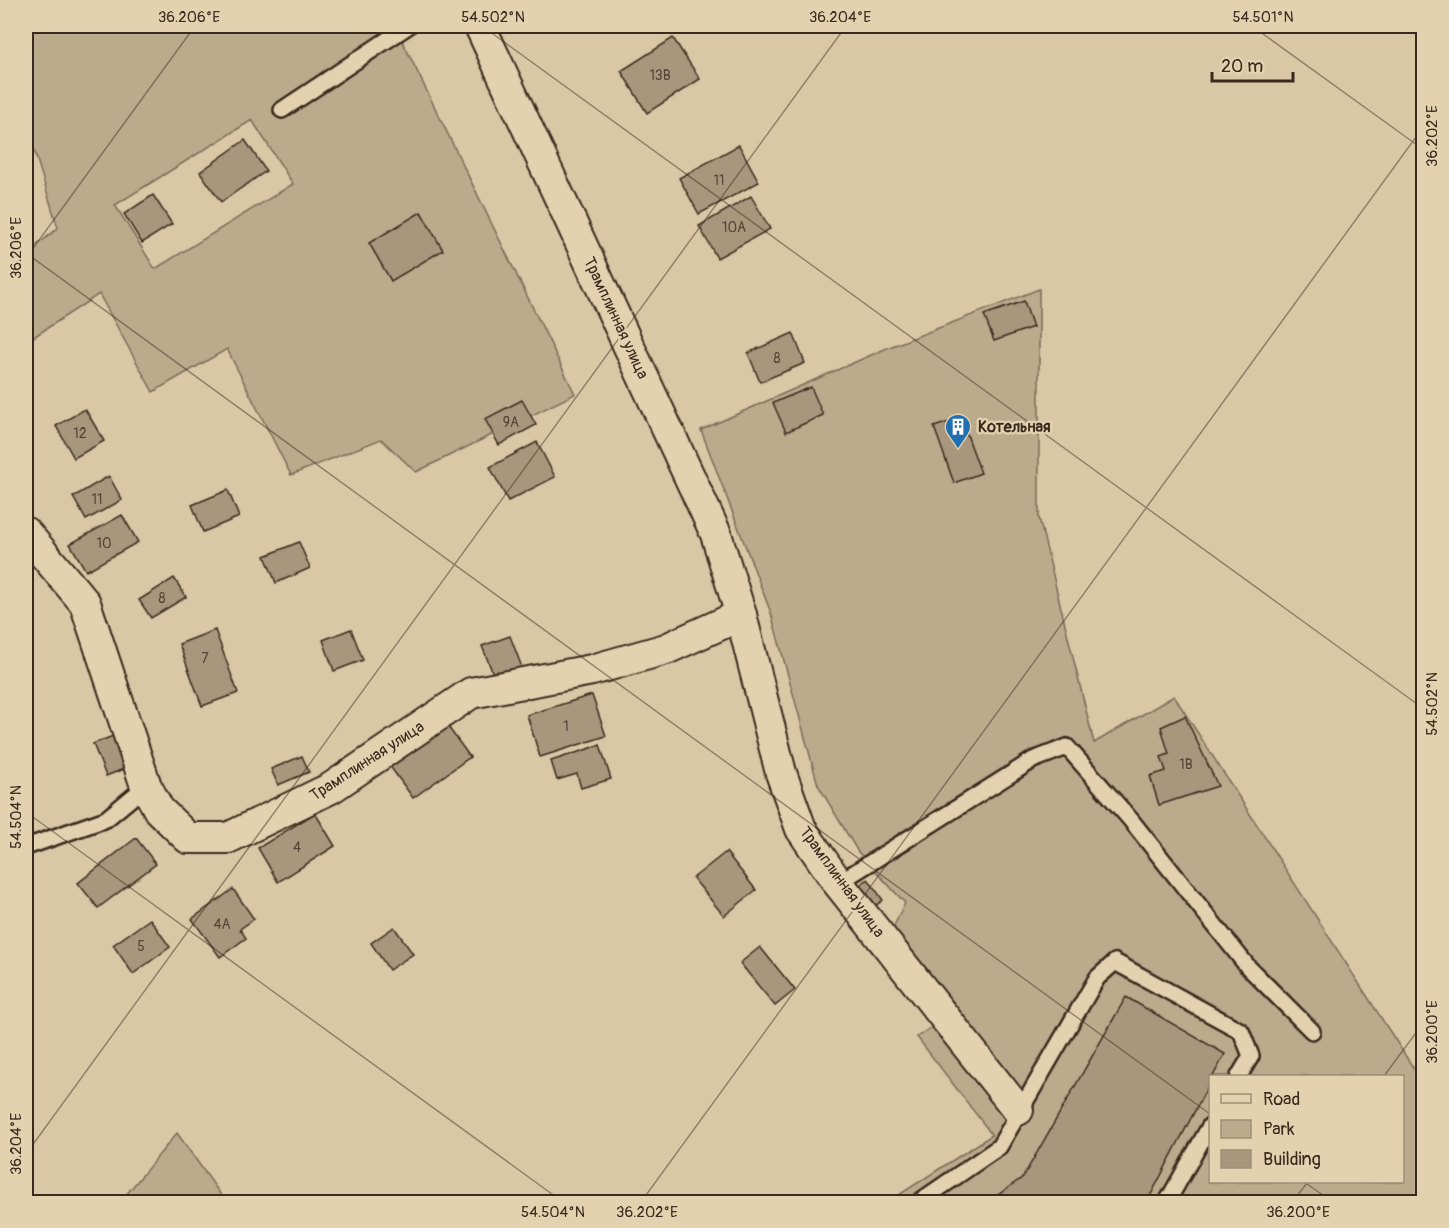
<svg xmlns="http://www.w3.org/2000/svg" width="1449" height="1228" font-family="Pangolin,sans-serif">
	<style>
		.green { fill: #bcaa8d; stroke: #7c6a56; stroke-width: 1.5; fill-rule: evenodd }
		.building { fill: #a8977c; stroke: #3b2a1e; stroke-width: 1.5 }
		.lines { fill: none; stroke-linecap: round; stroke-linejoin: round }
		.lane-casing { stroke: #3b2a1e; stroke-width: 20 }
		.street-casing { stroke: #3b2a1e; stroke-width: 34 }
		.lane { stroke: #e4d1af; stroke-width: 15 }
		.street { stroke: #e4d1af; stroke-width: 30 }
		.ticks { fill: none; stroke: #3b2a1e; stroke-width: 1.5; stroke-opacity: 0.45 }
		.labels { text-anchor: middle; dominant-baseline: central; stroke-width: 4.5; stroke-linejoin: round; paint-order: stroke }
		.number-label { font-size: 14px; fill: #564536 }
		.street-label { font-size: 16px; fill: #3b2a1e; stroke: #e4d1af }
		.poi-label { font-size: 16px; font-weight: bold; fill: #3b2a1e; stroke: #e4d1af; text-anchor: start }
		.neatline { fill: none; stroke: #3b2a1e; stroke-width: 2 }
		.ticks-label { font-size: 15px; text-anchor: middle; fill: #3b2a1e }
	</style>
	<rect width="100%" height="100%" fill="#dac7a6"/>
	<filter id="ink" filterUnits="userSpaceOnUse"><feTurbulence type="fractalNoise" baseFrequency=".0167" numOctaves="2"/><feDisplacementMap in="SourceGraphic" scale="12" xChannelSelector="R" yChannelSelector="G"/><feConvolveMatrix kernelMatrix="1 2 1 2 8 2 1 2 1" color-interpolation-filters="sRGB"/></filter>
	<g filter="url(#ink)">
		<g class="green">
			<path d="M 26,26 L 395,26 L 575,394 L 416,472 L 381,439 L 291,475 L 227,349 L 153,392 L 99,294 L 26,342 L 26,254 L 58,228 L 26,124 ZM 252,120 L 293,184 L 155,269 L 115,205 Z"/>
			<path d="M 1039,289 L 1039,518 L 1094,743 L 1174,696 L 1414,1069 L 1423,1076 L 1423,1202 L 888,1202 L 992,1135 L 917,1037 L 956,1010 L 893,928 L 905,903 L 858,852 L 818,785 L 771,613 L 701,430 L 887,348 ZM 1210,1076 L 1402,1076 L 1402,1182 L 1210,1182 Z"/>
			<path d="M 177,1133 L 226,1202 L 120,1202 Z"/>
		</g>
		<g class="building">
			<path d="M 673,38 L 700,79 L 647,113 L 621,71 Z"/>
			<path d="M 245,140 L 266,171 L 221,202 L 200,172 Z"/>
			<path d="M 739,145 L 759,182 L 699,214 L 679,178 Z"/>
			<path d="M 153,195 L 172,224 L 142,243 L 124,214 Z"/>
			<path d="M 751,196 L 770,229 L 717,258 L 699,226 Z"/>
			<path d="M 421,212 L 443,250 L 391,281 L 369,243 Z"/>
			<path d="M 1024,301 L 1033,327 L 994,341 L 984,315 Z"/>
			<path d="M 793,333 L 805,363 L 760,382 L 748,353 Z"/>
			<path d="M 811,387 L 823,415 L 786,432 L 773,403 Z"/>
			<path d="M 522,400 L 536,425 L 499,445 L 485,419 Z"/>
			<path d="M 85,409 L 104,441 L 74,458 L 56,426 Z"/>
			<path d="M 961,418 L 981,473 L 954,483 L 934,427 Z"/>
			<path d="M 537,442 L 555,477 L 508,501 L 490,467 Z"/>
			<path d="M 109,476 L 122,500 L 86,520 L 73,497 Z"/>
			<path d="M 228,490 L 239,517 L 203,532 L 192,505 Z"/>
			<path d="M 122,515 L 138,542 L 86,571 L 70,544 Z"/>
			<path d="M 299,542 L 310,568 L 276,583 L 265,556 Z"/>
			<path d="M 174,578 L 186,597 L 151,618 L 139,600 Z"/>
			<path d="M 351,629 L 363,660 L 334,671 L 323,640 Z"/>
			<path d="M 215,630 L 238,693 L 202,706 L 179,644 Z"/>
			<path d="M 510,636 L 523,670 L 496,681 L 482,646 Z"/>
			<path d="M 592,695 L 606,736 L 540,757 L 527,715 Z"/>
			<path d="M 1185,716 L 1218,786 L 1159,805 L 1150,776 L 1166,771 L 1161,757 L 1169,754 L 1161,727 Z"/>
			<path d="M 446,724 L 470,757 L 413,798 L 389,765 Z"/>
			<path d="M 113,736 L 126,768 L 106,776 L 93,744 Z"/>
			<path d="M 600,745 L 611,779 L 581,788 L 577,774 L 557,780 L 551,761 Z"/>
			<path d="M 302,756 L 309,772 L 278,785 L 271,769 Z"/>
			<path d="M 315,813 L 335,846 L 278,882 L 258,848 Z"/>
			<path d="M 136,838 L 156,864 L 98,908 L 78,883 Z"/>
			<path d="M 726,852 L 756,890 L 724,916 L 693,878 Z"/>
			<path d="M 868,879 L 883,900 L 871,909 L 856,888 Z"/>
			<path d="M 233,889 L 254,919 L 240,929 L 246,938 L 220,957 L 192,919 Z"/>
			<path d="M 150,919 L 170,947 L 133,974 L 113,945 Z"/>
			<path d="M 394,927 L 413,954 L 389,970 L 371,943 Z"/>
			<path d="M 760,947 L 795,990 L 775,1006 L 740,963 Z"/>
			<path d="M 1126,997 L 1225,1054 L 1213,1076 L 1210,1076 L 1210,1082 L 1147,1202 L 988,1202 L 1023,1177 Z"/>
		</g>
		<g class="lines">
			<defs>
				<g id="lane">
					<path d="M 282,110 L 408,26"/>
					<path d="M 26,847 L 106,819 L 146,786"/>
					<path d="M 838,883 L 1033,760 L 1067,747 L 1130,819 L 1248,967 L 1312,1031"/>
					<path d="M 919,1202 L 999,1147 L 1097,978 L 1115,962 L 1241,1031 L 1251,1056 L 1239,1076"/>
					<path d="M 1167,1202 L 1210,1126"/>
				</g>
				<g id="street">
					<path d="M 480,26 L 716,534 L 741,615 L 781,773 L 801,829 L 838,883 L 1018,1110"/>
					<path d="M 26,533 L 85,603 L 146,786 L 159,810 L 188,838 L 228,838 L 331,788 L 471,693 L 592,670 L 666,649 L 741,615"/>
				</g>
			</defs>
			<use href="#lane" class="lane-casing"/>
			<use href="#street" class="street-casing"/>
			<use href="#lane" class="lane"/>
			<use href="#street" class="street"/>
		</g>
	</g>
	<path class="ticks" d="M 482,26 L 1424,709M 1252,26 L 1424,150M 26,253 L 1210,1114M 26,258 L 195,26M 26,812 L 563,1202M 1384,1076 L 1424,1022M 26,1154 L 846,26M 1304,1182 L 1333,1202M 641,1202 L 1424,126M 1292,1202 L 1308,1182"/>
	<defs>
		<symbol id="building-pin" viewBox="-11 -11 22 30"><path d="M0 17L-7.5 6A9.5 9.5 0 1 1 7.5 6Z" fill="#1f6fb2" stroke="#e4d1af"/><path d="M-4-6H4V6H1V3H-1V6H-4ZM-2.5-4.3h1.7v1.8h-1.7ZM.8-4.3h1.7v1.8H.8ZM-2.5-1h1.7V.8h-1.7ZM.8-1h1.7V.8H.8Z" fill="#fff"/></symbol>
	</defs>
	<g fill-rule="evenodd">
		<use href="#building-pin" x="943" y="412" width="30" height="40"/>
	</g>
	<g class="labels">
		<g class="number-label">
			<text x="660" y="75">13В</text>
			<text x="719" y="180">11</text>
			<text x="734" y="227">10А</text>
			<text x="777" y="358">8</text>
			<text x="511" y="422">9А</text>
			<text x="80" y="433">12</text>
			<text x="97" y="499">11</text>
			<text x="104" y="543">10</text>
			<text x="162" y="598">8</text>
			<text x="205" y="658">7</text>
			<text x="566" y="726">1</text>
			<text x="1186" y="764">1В</text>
			<text x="297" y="847">4</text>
			<text x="222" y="924">4А</text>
			<text x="141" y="946">5</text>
		</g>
		<g class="street-label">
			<text transform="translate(616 318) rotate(65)">Трамплинная улица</text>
			<text transform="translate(367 761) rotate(-33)">Трамплинная улица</text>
			<text transform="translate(842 882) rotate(54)">Трамплинная улица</text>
		</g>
		<g class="poi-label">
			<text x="978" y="427">Котельная</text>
		</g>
	</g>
	<rect width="1449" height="1228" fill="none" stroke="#e4d1af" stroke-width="66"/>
	<rect x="1209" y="1075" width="195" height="108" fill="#e4d1af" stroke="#a08e75" stroke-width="1.5"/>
	<rect x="1221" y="1094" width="30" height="9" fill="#e4d1af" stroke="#a08e75" stroke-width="1.5"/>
	<text x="1263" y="1105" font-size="18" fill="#3b2a1e">Road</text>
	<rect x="1221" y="1120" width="30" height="18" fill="#bcaa8d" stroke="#a08e75" stroke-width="1.5"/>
	<text x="1263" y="1135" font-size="18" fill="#3b2a1e">Park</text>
	<rect x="1221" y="1150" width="30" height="18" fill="#a8977c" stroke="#a08e75" stroke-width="1.5"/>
	<text x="1263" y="1165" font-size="18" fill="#3b2a1e">Building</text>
	<path d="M1212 72v9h81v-9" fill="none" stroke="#3b2a1e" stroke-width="3"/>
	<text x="1221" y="72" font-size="18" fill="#3b2a1e" stroke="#e4d1af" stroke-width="4.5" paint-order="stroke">20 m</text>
	<rect x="33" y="33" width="1383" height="1162" class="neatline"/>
	<g class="ticks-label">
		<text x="189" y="22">36.206°E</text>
		<text x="493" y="22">54.502°N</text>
		<text x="840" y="22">36.204°E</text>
		<text x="1263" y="22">54.501°N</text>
		<text transform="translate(1432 136) rotate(-90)" y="5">36.202°E</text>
		<text transform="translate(16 248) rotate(-90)" y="5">36.206°E</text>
		<text transform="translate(1432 704) rotate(-90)" y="5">54.502°N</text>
		<text transform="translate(16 817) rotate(-90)" y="5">54.504°N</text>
		<text transform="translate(1432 1032) rotate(-90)" y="5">36.200°E</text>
		<text transform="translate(16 1144) rotate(-90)" y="5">36.204°E</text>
		<text x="553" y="1217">54.504°N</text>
		<text x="647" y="1217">36.202°E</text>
		<text x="1298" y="1217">36.200°E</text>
	</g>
</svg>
